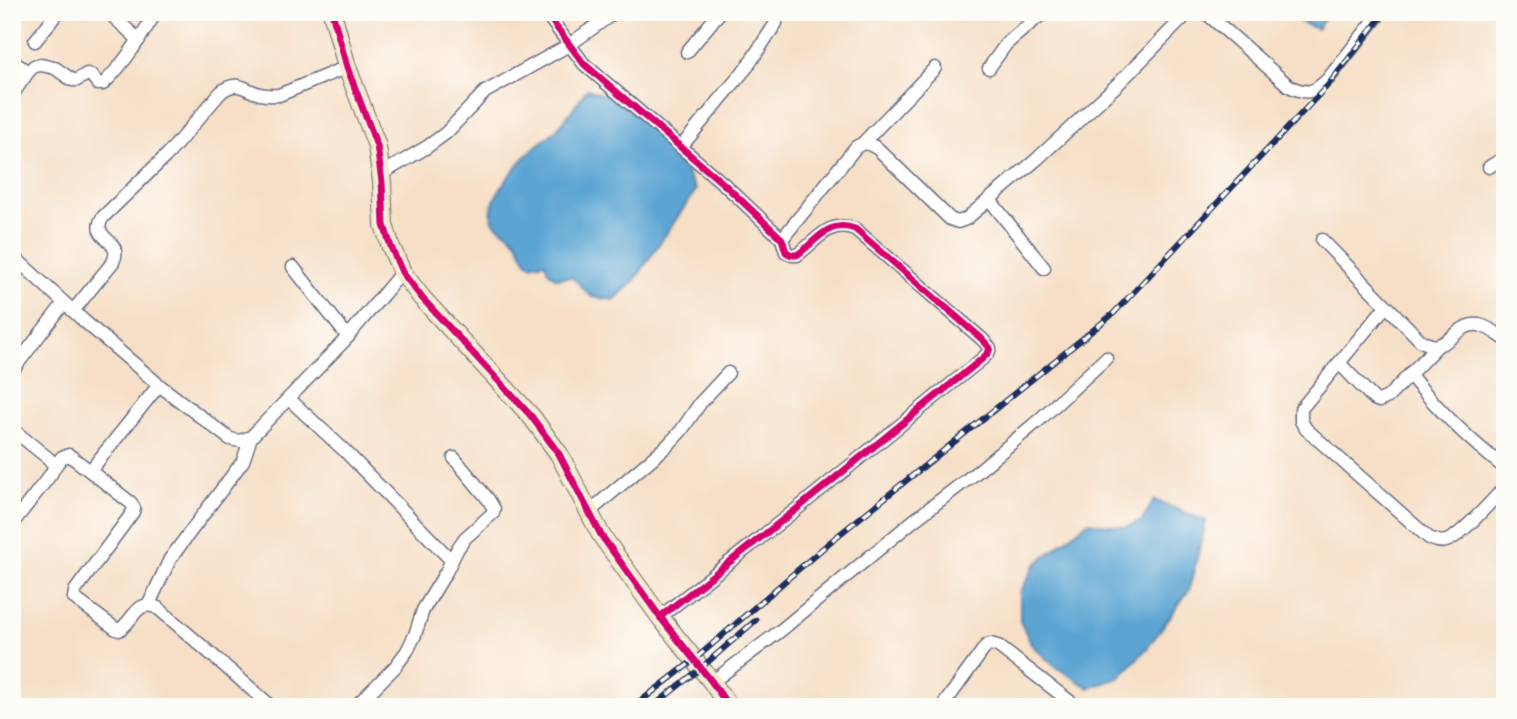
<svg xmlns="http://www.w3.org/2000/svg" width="1517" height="719" font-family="Sriracha,sans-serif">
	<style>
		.water { fill: #5ca5d3; stroke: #3c6a98; stroke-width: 2 }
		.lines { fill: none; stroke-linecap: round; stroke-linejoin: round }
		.street-casing { stroke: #686d82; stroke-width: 15 }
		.secondary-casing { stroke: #686d82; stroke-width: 20 }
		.street { stroke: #fff; stroke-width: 12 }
		.secondary { stroke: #f7e8c3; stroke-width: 18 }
		.rail-casing { stroke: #1b2f5e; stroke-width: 6 }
		.rail { stroke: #fdfcf7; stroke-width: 3.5; stroke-dasharray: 10; stroke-linecap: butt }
		.cycleway-casing { stroke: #fdfcf7; stroke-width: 11 }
		.cycleway { stroke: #d6006c; stroke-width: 7 }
	</style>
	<rect width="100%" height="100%" fill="#fdfcf7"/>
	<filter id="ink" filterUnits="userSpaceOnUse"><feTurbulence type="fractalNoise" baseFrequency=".0143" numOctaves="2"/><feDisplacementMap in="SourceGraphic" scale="14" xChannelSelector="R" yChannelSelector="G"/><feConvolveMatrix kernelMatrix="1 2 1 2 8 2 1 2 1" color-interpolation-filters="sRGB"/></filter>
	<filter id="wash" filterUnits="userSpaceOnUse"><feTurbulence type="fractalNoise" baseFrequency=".00686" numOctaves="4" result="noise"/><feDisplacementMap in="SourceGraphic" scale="28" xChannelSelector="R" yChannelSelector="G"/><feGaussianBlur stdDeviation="1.57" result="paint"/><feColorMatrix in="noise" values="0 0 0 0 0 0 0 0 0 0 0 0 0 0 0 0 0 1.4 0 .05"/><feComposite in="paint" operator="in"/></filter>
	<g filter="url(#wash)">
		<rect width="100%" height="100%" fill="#f6dfc6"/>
		<g class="water">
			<path d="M 1278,12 L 1330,12 L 1317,29 Z"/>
			<path d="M 587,89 L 611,97 L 650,125 L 675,151 L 696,190 L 634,281 L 614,300 L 592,297 L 572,277 L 556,278 L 548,271 L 545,262 L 531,265 C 520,255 523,247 514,238 C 507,230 494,228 492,217 C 487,198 520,162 533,149 C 539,143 547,138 554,132 C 566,120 576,104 587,89 Z"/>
			<path d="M 1154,500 L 1206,521 L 1189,590 L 1148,647 L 1119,678 L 1089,688 L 1053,665 L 1032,645 L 1020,621 L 1020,593 L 1035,565 L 1088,522 L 1125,527 L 1142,521 Z"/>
		</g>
	</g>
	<g filter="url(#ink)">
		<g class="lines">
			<defs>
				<g id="street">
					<path d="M 108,12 L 139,40"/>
					<path d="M 545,12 L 584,64 L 726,186 L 782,239 L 786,252 L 792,255 L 797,255 C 817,241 828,219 855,229 L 982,339 L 990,348 L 988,353 L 982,359 L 798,508 L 660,617"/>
					<path d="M 1205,12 L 1289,86 C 1307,95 1314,93 1328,79 L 1381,12"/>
					<path d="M 35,41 L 58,12"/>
					<path d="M 687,52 L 720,12"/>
					<path d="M 12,61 L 28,72"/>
					<path d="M 989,68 L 1006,44 L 1044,12"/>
					<path d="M 12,95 L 28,72 L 34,66 L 41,65 L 55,68 L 72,80 L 77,80 L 87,74 L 92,76 L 98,84 L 103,84 C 125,63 141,37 156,12"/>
					<path d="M 863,143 L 935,68"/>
					<path d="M 681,147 L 747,67 L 776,23 L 776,18 L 771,12"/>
					<path d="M 1489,167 L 1505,157"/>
					<path d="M 381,174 L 427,147 L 446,133 L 485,92 L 569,45 L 615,12"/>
					<path d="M 990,200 L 1044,268"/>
					<path d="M 782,239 L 856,147 C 865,141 869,143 878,149 L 950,219 L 958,222 L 966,219 L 1036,160 L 1118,84 L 1189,12"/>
					<path d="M 1322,240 L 1421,341 C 1426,343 1432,347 1438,345 C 1453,341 1462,322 1479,325 C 1489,327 1497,334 1505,339"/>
					<path d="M 12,255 L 84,321 L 159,385 L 230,439 L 240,441 L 251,437 L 344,341 L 402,272"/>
					<path d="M 293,267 L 348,337"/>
					<path d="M 1386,306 L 1301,409 L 1301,421 L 1306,429 L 1429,538 C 1434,540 1440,543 1446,541 C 1461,537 1493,499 1505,487"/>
					<path d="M 73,311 L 113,262 C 125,239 88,239 103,217 L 168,154 L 221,92 C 238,79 244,90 260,94 C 267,96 273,95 279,95 L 347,67"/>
					<path d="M 1339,363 L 1374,399 L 1379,401 L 1388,397 L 1437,346"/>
					<path d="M 12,371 L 64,303"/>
					<path d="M 1410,375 C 1438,410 1469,440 1505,468"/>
					<path d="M 159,385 L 90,471 L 131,503 L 134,508 L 133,512 L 75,591 L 74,598 L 116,629 L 119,630 C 135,620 136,598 158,608 L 272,707"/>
					<path d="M 289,399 L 345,451 L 451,560"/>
					<path d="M 12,429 L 48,458 L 55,466 L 51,474 L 12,524"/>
					<path d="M 55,466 L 62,457 L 69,455 L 90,471"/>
					<path d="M 589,512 L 668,445 L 681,431 L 701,402 L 728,373"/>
					<path d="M 149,604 L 170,559 L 243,461 L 251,437"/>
					<path d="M 712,682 L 780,631 L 913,521 L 977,472 L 1038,421 L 1106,358"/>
					<path d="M 355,707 L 395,667 L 407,651 L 415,635 L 423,610 L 446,572 L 458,548 L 465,538 L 493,513 L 494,509 L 488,499 L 454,458"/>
					<path d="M 942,707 L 986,646 L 990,644 L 998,646 L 1077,707"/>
				</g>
				<path id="secondary" d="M 332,12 L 347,67 L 377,146 L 382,182 L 384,225 L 391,247 L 402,272 L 422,298 L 531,416 L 559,454 L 601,535 L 660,617 L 712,682 L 729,707"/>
			</defs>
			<use href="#street" class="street-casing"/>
			<use href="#secondary" class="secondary-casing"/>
			<use href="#street" class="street"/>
			<use href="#secondary" class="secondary"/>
			<defs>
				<g id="rail">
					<path d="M 633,707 L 694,660 L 830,542 L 1113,314 L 1328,85 L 1385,12"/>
					<path d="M 652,707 L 701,668 L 756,620"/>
				</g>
			</defs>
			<use href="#rail" class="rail-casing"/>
			<use href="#rail" class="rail"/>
			<defs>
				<g id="cycleway">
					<path d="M 332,12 L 347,67 L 377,146 L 382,182 L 384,225 L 391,247 L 402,272 L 422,298 L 531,416 L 559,454 L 601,535 L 660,617 L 712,682 L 729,707"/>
					<path d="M 545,12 L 584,64 L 726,186 L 782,239 L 786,252 L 792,255 L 797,255 C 817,241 828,219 855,229 L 982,339 L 990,348 L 988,353 L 982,359 L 798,508 L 660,617"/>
				</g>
			</defs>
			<use href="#cycleway" class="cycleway-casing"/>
			<use href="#cycleway" class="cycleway"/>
		</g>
	</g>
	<rect width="1517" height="719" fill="none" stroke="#fdfcf7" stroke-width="42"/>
</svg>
